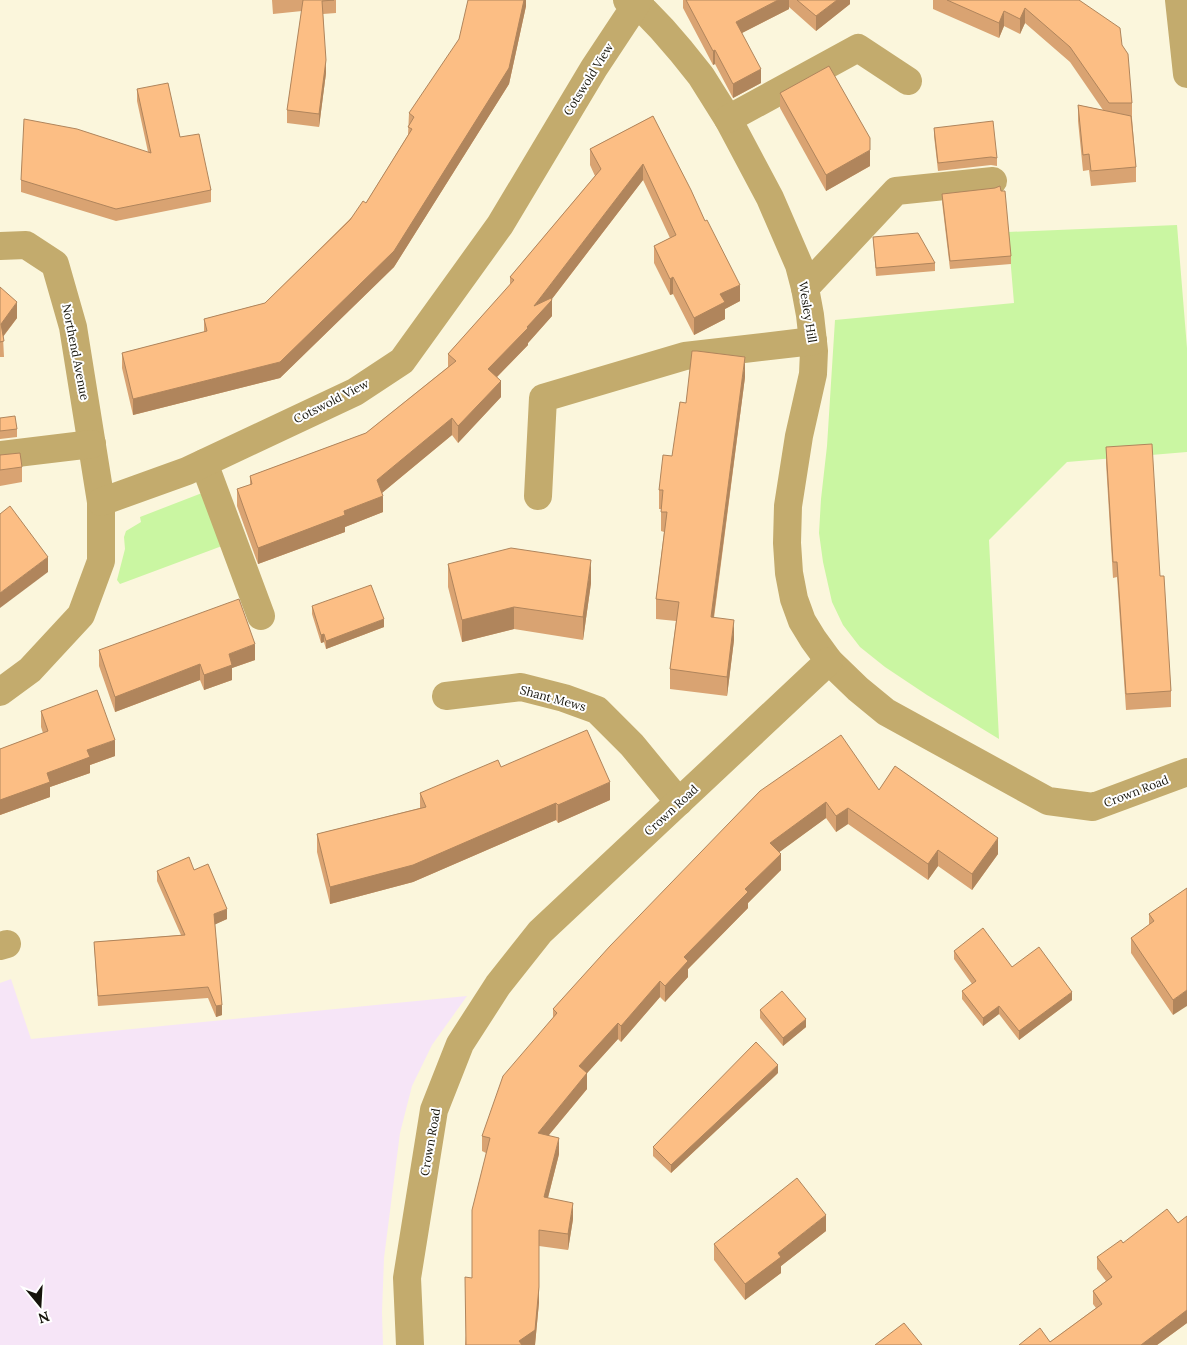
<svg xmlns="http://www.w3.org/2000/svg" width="1187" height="1345" font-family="Lora,serif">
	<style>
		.education { fill: #f6e5f7 }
		.green { fill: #caf6a2 }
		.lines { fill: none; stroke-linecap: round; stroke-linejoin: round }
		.minor { stroke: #c3ab6d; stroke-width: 28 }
		.wall { fill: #d9a372 }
		.shaded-wall { fill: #b0855c }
		.building { fill: #fcbe84; stroke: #b0855c }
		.labels { text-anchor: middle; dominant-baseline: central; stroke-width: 4; stroke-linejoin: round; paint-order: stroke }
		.street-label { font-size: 12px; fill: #16140b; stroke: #fff }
	</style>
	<rect width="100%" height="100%" fill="#fbf6dc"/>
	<path class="education" d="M 11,979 L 31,1039 L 467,996 L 432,1045 L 412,1086 L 400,1133 L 384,1258 L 382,1312 L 383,1345 L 0,1345 L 0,983 Z"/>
	<g class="green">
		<path d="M 1177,225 L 1187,348 L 1187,452 L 1067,462 L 989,540 L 999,739 L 927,695 L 885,667 L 860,647 L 843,625 L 832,602 L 823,562 L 819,533 L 821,499 L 827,446 L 835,320 L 1014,303 L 1008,232 Z"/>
		<path d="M 202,493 L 222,546 L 120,584 L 117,580 L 125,549 L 124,537 L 126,531 L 141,522 L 140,517 Z"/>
	</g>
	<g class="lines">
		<g class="minor">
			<path d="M 640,0 L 637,3 L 662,29 L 681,51 L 701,76 L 728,119 L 770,198 L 799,265 L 805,288 L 810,315 L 814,351 L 813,374 L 799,436 L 788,506 L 787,543 L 789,573 L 794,599 L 802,621 L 813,639 L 829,661 L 858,689 L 886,712 L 1048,801 L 1093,807 L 1187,772"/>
			<path d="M 1179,0 L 1187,74"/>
			<path d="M 728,119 L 858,48 L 908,81"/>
			<path d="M 0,246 L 26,245 L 55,264 L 73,327 L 101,502 L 101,561 L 81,615 L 30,670 L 0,692"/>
			<path d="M 805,288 L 896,191 L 993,181"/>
			<path d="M 0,455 L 92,444"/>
			<path d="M 204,463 L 261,616"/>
			<path d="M 538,496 L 543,398 L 685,356 L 813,341"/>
			<path d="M 101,502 L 187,471 L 204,463 L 355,392 L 402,361 L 500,225 L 594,68 L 637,3 L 627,0"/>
			<path d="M 446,696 L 521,687 L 564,698 L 597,710 L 632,745 L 679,802"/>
			<path d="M 0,946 L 7,944"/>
			<path d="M 410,1345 L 407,1278 L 434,1110 L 460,1044 L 498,985 L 540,932 L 829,661"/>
		</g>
	</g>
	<g class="wall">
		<path d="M 272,0 L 336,0 L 336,13 L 323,14 L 326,73 L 319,127 L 287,123 L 287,110 L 302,11 L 273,14 Z"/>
		<path d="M 526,0 L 526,6 L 509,84 L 394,267 L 280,378 L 133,415 L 122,368 L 122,353 L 204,332 L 204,319 L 265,303 L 366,203 L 408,135 L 409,113 Z"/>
		<path d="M 683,0 L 850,0 L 850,4 L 816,31 L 789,7 L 789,9 L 742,33 L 761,83 L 733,98 L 715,64 L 713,65 L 683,8 Z"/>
		<path d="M 933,0 L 1079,0 L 1122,45 L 1132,103 L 1132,118 L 1136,167 L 1136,182 L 1091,186 L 1089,170 L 1083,171 L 1078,121 L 1078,105 L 1103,110 L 1070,62 L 1025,23 L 1020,34 L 1004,26 L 999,38 L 933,9 Z"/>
		<path d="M 137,89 L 180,137 L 211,190 L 211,202 L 116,221 L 21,192 L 21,180 L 148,152 L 137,101 Z"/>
		<path d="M 780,93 L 870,166 L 826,191 L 780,108 Z"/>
		<path d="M 653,116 L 740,301 L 725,309 L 725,319 L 694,335 L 673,294 L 670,295 L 654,263 L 654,246 L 670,238 L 643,180 L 552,299 L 552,316 L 528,343 L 528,345 L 497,377 L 501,397 L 458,443 L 452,435 L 382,493 L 383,512 L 345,527 L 345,532 L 258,564 L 237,506 L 237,489 L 250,485 L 250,476 L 366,433 L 448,367 L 448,354 L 510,285 L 510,277 L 595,176 L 590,165 L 590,149 Z"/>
		<path d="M 934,128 L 997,158 L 997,166 L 991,165 L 938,171 L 934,136 Z"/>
		<path d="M 942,194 L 1011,256 L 1011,264 L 950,269 L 942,202 Z"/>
		<path d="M 873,237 L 935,263 L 935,271 L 876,276 Z"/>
		<path d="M 0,287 L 17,318 L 3,337 L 4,357 L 0,357 Z"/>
		<path d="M 745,377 L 714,618 L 734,640 L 727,696 L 670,689 L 670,669 L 676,621 L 656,619 L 656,599 L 664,532 L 661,531 L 661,509 L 659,509 L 659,490 L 672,456 L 686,403 Z"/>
		<path d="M 0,418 L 17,429 L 17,437 L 0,439 Z"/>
		<path d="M 1106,447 L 1160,576 L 1171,691 L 1171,707 L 1126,710 L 1117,577 L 1113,578 L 1106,463 Z"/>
		<path d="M 0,455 L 22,467 L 22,482 L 0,486 Z"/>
		<path d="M 448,564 L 591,583 L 583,640 L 514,629 L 462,642 L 448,587 Z"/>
		<path d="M 312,606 L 384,627 L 326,649 L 324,642 L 321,643 L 312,614 Z"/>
		<path d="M 99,650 L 255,660 L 232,668 L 232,680 L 204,690 L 200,680 L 115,712 L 99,666 Z"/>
		<path d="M 41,711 L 115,756 L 90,765 L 90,773 L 50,787 L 50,797 L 0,815 L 0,749 L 43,733 L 41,727 Z"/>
		<path d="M 501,767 L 610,800 L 558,823 L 556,820 L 413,882 L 330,904 L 317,852 L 317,834 L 420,808 L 420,793 Z"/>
		<path d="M 879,790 L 998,854 L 972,890 L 938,866 L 928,880 L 848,824 L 836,832 L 826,818 L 779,852 L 781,870 L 748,903 L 748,908 L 688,969 L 688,977 L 665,1002 L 660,997 L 621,1042 L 618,1039 L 587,1073 L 587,1089 L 549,1135 L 559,1154 L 548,1198 L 573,1219 L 568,1250 L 539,1246 L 539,1302 L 535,1345 L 465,1345 L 472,1278 L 486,1153 L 482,1151 L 482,1136 L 553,1018 L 553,1009 L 760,791 Z"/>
		<path d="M 194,870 L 227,919 L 215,924 L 222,1015 L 216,1017 L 208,998 L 98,1006 L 94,942 L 181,935 L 157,881 L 157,871 Z"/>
		<path d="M 1180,893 L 1173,1015 L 1131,953 L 1131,938 L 1149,925 L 1149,914 Z"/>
		<path d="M 954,951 L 1012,967 L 1072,1000 L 1019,1040 L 999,1014 L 983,1026 L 962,999 L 962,991 L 972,984 L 954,959 Z"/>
		<path d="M 760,1010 L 806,1027 L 783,1046 L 760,1018 Z"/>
		<path d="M 778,1073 L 671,1173 L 653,1156 L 653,1147 Z"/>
		<path d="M 1187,1216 L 1187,1323 L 1157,1345 L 1019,1345 L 1050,1342 L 1096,1308 L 1093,1304 L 1093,1291 L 1106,1281 L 1097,1269 L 1097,1257 L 1123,1243 L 1178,1223 Z"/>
		<path d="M 826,1231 L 781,1266 L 781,1273 L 745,1300 L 714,1260 L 714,1244 Z"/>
	</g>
	<g class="shaded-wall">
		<path d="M 524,0 L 526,0 L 526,6 L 509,84 L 394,267 L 280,378 L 133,415 L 133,399 L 280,362 Z"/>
		<path d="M 778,0 L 789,0 L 789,9 L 736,36 L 736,22 Z"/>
		<path d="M 837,0 L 850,0 L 850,4 L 816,31 L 816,16 Z"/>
		<path d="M 1025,8 L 1025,23 L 1020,34 L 1020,19 Z"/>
		<path d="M 1004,11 L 1004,26 L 999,38 L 999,23 Z"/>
		<path d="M 715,50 L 715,64 L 713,65 L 713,51 Z"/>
		<path d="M 326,60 L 326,73 L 319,127 L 319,114 Z"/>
		<path d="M 761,69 L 761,83 L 733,98 L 733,84 Z"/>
		<path d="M 870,150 L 870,166 L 826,191 L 826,175 Z"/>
		<path d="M 643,164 L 643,180 L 548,304 L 552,300 L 552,316 L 528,343 L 528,345 L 488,386 L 488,369 L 534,306 Z"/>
		<path d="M 673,277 L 673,294 L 670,295 L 670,279 Z"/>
		<path d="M 740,285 L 740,301 L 725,309 L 725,319 L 694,335 L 694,318 L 720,294 Z"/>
		<path d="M 17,302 L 17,318 L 1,339 L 1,324 Z"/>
		<path d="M 745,357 L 745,377 L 711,637 L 711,617 Z"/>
		<path d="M 501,381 L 501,397 L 458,443 L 458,426 Z"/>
		<path d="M 452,418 L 452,435 L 377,497 L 377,480 Z"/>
		<path d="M 383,496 L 383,512 L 345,527 L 345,532 L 258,564 L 258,548 L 344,511 Z"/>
		<path d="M 48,557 L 48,572 L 0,608 L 0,593 Z"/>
		<path d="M 591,560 L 591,583 L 583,640 L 583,617 Z"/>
		<path d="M 514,607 L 514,629 L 462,642 L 462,620 Z"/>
		<path d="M 384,619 L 384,627 L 326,649 L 326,641 Z"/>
		<path d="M 734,620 L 734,640 L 727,696 L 727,677 Z"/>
		<path d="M 324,634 L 324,642 L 321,643 L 321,635 Z"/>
		<path d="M 255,644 L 255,660 L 232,668 L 232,680 L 204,690 L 204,675 L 229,654 Z"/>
		<path d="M 200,664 L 200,680 L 115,712 L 115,697 Z"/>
		<path d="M 115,740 L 115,756 L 90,765 L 90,773 L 50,787 L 50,797 L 0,815 L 0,800 L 87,750 Z"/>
		<path d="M 610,782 L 610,800 L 558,823 L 558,805 Z"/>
		<path d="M 826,802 L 826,818 L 770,859 L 770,843 Z"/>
		<path d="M 556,803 L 556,820 L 413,882 L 330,904 L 330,887 Z"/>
		<path d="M 848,808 L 848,824 L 836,832 L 836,816 Z"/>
		<path d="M 998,838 L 998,854 L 972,890 L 972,874 Z"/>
		<path d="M 938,850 L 938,866 L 928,880 L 928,864 Z"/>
		<path d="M 781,854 L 781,870 L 748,903 L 748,908 L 688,969 L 688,977 L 665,1002 L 665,986 L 684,957 L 745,889 Z"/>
		<path d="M 227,909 L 227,919 L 214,925 L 214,914 Z"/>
		<path d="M 660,981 L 660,997 L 621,1042 L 621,1026 Z"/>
		<path d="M 1187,990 L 1187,1006 L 1173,1015 L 1173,1000 Z"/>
		<path d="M 1072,992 L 1072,1000 L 1019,1040 L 1019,1031 Z"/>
		<path d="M 222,1005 L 222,1015 L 216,1017 L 216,1006 Z"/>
		<path d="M 999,1006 L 999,1014 L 983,1026 L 983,1018 Z"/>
		<path d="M 806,1019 L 806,1027 L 783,1046 L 783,1038 Z"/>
		<path d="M 618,1023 L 618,1039 L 579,1082 L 579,1066 Z"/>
		<path d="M 778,1065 L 778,1073 L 671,1173 L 671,1165 Z"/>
		<path d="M 587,1073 L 587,1089 L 538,1148 L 538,1133 Z"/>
		<path d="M 559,1138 L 559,1154 L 544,1213 L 544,1197 Z"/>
		<path d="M 573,1203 L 573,1219 L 568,1250 L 568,1234 Z"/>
		<path d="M 826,1215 L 826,1231 L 781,1266 L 781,1273 L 745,1300 L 745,1284 L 778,1253 Z"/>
		<path d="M 539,1287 L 539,1302 L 535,1345 L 519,1345 L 519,1341 Z"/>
		<path d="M 1187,1310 L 1187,1323 L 1157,1345 L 1141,1345 Z"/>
	</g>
	<g class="building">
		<path d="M 303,0 L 334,0 L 322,1 L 326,60 L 319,114 L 287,110 Z"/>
		<path d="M 468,0 L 524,0 L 509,68 L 394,251 L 280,362 L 133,399 L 122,353 L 207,331 L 204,319 L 265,303 L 350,220 L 363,201 L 366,203 L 412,129 L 408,127 L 414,117 L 409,113 L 459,39 Z"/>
		<path d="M 686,0 L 778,0 L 736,22 L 761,69 L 733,84 L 715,50 L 713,51 Z"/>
		<path d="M 797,0 L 837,0 L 816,16 Z"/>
		<path d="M 947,0 L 1079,0 L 1120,28 L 1122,45 L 1128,54 L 1132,103 L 1109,103 L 1070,47 L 1025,8 L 1020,19 L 1004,11 L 999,23 Z"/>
		<path d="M 829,66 L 870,138 L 870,150 L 826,175 L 780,93 Z"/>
		<path d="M 168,83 L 180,137 L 199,134 L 211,190 L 116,209 L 21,180 L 24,119 L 77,129 L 151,153 L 137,89 Z"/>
		<path d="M 1078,105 L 1131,116 L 1136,167 L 1091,171 L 1089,154 L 1083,155 Z"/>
		<path d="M 653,116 L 691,190 L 705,221 L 707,220 L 740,285 L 720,294 L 725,302 L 694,318 L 673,277 L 670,279 L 654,246 L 676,235 L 643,164 L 534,306 L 551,298 L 552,300 L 527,327 L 528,328 L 488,369 L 501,381 L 458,426 L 452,418 L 377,480 L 383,496 L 344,511 L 345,515 L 258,548 L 237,489 L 252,484 L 250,476 L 366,433 L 456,361 L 448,354 L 514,280 L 510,277 L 601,169 L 590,149 Z"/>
		<path d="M 993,121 L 997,158 L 991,157 L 938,163 L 934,128 Z"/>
		<path d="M 1000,186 L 1001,191 L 1005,191 L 1011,256 L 950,261 L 942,194 L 995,188 Z"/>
		<path d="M 918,233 L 935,263 L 876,268 L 873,237 Z"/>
		<path d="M 0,287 L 17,302 L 1,324 L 4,341 L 0,342 Z"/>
		<path d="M 692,351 L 697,351 L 745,357 L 711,617 L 734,620 L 727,677 L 670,669 L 679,602 L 656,599 L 667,512 L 661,512 L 663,490 L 659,490 L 663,455 L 672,456 L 680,402 L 686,403 Z"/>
		<path d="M 15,416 L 17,429 L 0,431 L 0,418 Z"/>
		<path d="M 1152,444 L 1160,576 L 1164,576 L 1171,691 L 1126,694 L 1117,562 L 1113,562 L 1106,447 Z"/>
		<path d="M 20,453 L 22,467 L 0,470 L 0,455 Z"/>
		<path d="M 10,506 L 48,557 L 0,593 L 0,514 Z"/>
		<path d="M 511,548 L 591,560 L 583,617 L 514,607 L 462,620 L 448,564 Z"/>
		<path d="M 371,585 L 384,619 L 326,641 L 324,634 L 321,635 L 312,606 Z"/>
		<path d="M 239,599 L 255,644 L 229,654 L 232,665 L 204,675 L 200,664 L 115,697 L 99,650 Z"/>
		<path d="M 97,690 L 115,740 L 87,750 L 90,757 L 47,773 L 50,782 L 0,800 L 0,749 L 48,731 L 41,711 Z"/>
		<path d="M 587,730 L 610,782 L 558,805 L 556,803 L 413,865 L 330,887 L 317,834 L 426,807 L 420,793 L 498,760 L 501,767 Z"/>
		<path d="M 841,735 L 879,790 L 895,766 L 998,838 L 972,874 L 938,850 L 928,864 L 848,808 L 836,816 L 826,802 L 770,843 L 781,854 L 745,889 L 748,892 L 684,957 L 688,961 L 665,986 L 660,981 L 621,1026 L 618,1023 L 579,1066 L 587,1073 L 538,1133 L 559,1138 L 544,1197 L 573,1203 L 568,1234 L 539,1230 L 539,1287 L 535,1330 L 519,1341 L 522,1345 L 466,1345 L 465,1277 L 472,1278 L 472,1210 L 490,1138 L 482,1136 L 503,1076 L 557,1013 L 553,1009 L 610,946 L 760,791 Z"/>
		<path d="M 189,857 L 194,870 L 208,864 L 227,909 L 214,914 L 222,1005 L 216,1006 L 208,987 L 98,996 L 94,942 L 185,935 L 157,871 Z"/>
		<path d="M 1187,888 L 1187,990 L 1173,1000 L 1131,938 L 1154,921 L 1149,914 Z"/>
		<path d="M 983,928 L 1012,967 L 1039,947 L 1072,992 L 1019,1031 L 999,1006 L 983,1018 L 962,991 L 976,981 L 954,951 Z"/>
		<path d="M 782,991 L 806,1019 L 783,1038 L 760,1010 Z"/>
		<path d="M 756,1042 L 778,1065 L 671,1165 L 653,1147 Z"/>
		<path d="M 797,1178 L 826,1215 L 778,1253 L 781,1257 L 745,1284 L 714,1244 Z"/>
		<path d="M 1167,1209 L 1178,1223 L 1187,1216 L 1187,1310 L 1141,1345 L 1019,1345 L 1040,1328 L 1050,1342 L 1102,1304 L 1093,1291 L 1112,1277 L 1097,1257 L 1121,1240 L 1123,1243 Z"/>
		<path d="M 904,1323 L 922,1345 L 875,1345 Z"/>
	</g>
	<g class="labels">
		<g class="street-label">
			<text transform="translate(588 79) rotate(-58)">Cotswold View</text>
			<text transform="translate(808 312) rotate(81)">Wesley Hill</text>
			<text transform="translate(76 352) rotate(79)">Northend Avenue</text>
			<text transform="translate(331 401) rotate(-27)">Cotswold View</text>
			<text transform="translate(553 698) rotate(15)">Shant Mews</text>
			<text transform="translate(1136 791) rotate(-21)">Crown Road</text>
			<text transform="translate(671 810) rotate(-43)">Crown Road</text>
			<text transform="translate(430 1142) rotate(-80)">Crown Road</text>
		</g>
	</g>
	<g transform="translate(40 1305) rotate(162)" stroke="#ffffff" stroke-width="4" paint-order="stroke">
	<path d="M0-4L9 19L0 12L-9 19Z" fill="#16140b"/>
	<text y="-8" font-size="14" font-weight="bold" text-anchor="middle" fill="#16140b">N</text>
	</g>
</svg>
